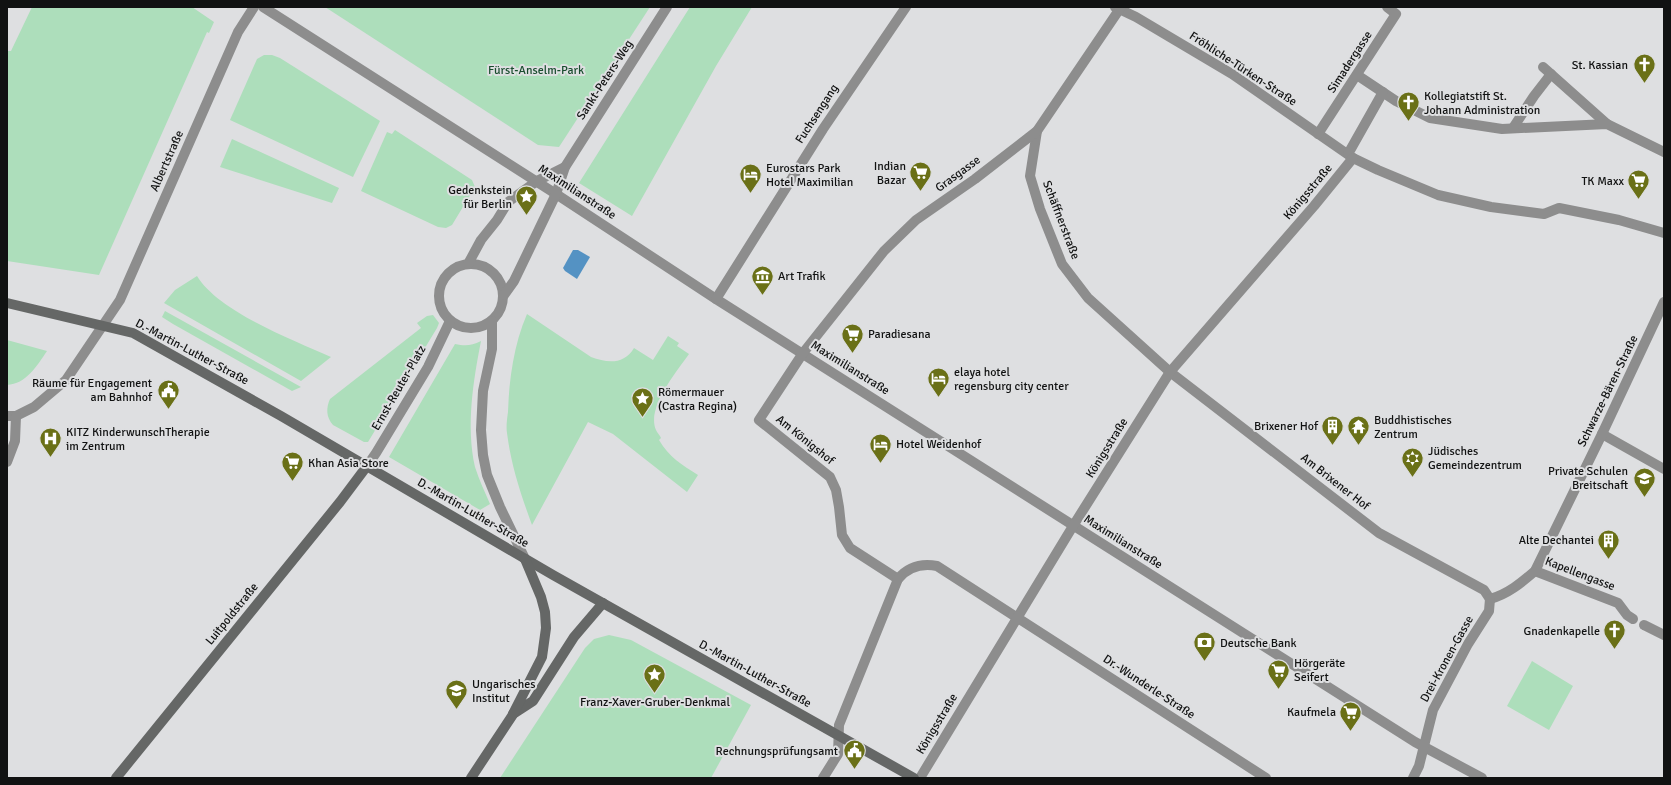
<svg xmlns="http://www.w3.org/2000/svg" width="1671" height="785" font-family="Signika,sans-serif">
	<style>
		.green { fill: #addebb }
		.water { fill: #5492c3 }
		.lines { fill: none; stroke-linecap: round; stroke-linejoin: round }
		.street { stroke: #8d8d8d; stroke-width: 10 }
		.secondary { stroke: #656766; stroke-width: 10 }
		.labels { text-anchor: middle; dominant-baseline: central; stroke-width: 4; stroke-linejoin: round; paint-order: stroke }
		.street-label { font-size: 12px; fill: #111212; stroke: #dedfe1 }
		.poi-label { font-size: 12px; fill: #111212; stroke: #dedfe1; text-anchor: start }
		.park-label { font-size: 12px; fill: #194d2e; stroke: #dedfe1 }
	</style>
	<rect width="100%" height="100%" fill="#dedfe1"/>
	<g class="green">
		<path d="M 32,7 L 192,7 L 214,22 L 209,33 L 207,32 L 99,275 L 7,261 L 7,51 L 11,51 Z"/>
		<path d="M 325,7 L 650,7 L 559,147 L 538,145 Z"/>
		<path d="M 690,7 L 752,7 L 716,66 L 632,216 L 579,183 Z"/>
		<path d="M 264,55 L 272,55 L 280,58 L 380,121 L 353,177 L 230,120 L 257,59 Z"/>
		<path d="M 395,130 L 472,180 L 475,187 L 452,225 L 446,228 L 438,227 L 361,191 L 387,132 L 392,134 Z"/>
		<path d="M 232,139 L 339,188 L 332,203 L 220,167 Z"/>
		<path d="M 197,276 C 219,312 293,340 331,357 L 301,381 L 164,303 L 175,290 Z"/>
		<path d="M 165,311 L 301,387 L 292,391 L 173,324 L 162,317 Z"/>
		<path d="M 527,314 L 591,357 C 607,363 624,365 634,348 L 653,360 L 668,336 L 679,343 L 677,346 L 689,354 C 677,371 646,408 656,430 C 657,433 660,435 661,438 L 659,440 C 669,457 682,465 698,475 L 687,492 L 613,434 L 588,422 L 532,525 C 521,495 511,465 507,433 C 506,427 507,419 508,412 C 509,379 514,344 527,314 Z"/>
		<path d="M 433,315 L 439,323 L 437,328 L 368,442 L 364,442 L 333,425 C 326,417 326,408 330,399 L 421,328 L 417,323 L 427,316 Z"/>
		<path d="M 7,340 L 47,351 C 37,366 26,384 7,385 Z"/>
		<path d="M 481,341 C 473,382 466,426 475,467 C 479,480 485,492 490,504 L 480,510 L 389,457 L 455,344 C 465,346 471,346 481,341 Z"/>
		<path d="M 609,635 L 631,640 L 751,705 L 711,778 L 500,778 L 585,648 L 594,639 Z"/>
		<path d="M 1532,661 L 1573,686 L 1549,730 L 1507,706 Z"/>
	</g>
	<path class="water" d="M 573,250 L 578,250 L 590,257 L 577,279 L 565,271 L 563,268 Z"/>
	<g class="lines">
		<g class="street">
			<path d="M 263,7 L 556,194 L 716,299 L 1415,742 L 1482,778"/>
			<path d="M 1115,7 L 1136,17 L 1232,74 L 1353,158 L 1378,170 L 1438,195 L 1491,207 L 1544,214 L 1559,208 L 1619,220 L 1664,233"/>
			<path d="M 1543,67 L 1607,124"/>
			<path d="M 1357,75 L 1396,101 L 1430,118 L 1502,129 L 1607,124 L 1664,152"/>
			<path d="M 1513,128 L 1534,96 L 1551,74"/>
			<path d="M 1037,131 L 1030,176 L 1040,209 L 1062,264 L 1088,298 L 1170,372 L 1379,533 L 1484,590 L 1490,599"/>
			<path d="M 1318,134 L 1396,14 L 1387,7"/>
			<path d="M 1348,154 L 1383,92"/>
			<circle cx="471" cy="296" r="32"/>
			<path d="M 468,264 L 481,240 L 497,220 L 508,202 L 537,181 L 565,167"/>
			<path d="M 504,295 L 514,281 L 556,194 L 565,167 L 667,7"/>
			<path d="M 716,299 L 823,129 L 906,7"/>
			<path d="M 492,321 L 492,349 L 483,391 L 481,430 L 483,455 L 487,475 L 500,507 L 525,559"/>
			<path d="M 7,416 L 16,416 L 34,407 L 66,380 L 120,300 L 238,32 L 254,7"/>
			<path d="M 1602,434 L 1664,469"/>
			<path d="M 7,462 L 15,441 L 16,416"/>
			<path d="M 367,466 L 376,453 L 428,367 L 450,321"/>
			<path d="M 1535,571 L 1618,603 L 1627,615 L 1633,619"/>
			<path d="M 898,579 L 850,548 L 842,535 L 839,507 L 836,490 L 830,477 L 759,420 L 803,353 L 884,251 L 916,220 L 975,179 L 1037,131 L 1121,7"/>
			<path d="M 1490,599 C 1508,594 1521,583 1535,571 L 1602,434 L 1664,302"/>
			<path d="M 1644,625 L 1664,635"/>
			<path d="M 823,778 L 838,754 L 839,725 L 898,579 C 908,567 921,563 937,566 L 1266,778"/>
			<path d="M 920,778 L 1073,526 L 1170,372 L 1314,206 L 1353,158"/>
			<path d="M 1413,778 L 1419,766 L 1433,710 L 1468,644 L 1489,611 L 1490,599"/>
		</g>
		<g class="secondary">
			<path d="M 7,303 L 133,333 L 281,416 L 553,575 L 914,778"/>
			<path d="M 513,714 L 533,701 L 574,637 L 603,603"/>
			<path d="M 116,778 L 340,502 L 367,466"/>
			<path d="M 471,778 L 512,716 L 542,657 L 546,628 L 545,612 L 541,597 L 525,559"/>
		</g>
	</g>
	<defs>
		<symbol id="church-pin" viewBox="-11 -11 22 30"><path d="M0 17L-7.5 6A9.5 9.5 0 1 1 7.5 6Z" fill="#6a7017" stroke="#dedfe1"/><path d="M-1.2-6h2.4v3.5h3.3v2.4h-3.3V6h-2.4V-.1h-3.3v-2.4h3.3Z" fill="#fff"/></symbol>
		<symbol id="supermarket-pin" viewBox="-11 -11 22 30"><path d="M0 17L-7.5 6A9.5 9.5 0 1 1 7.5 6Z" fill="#6a7017" stroke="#dedfe1"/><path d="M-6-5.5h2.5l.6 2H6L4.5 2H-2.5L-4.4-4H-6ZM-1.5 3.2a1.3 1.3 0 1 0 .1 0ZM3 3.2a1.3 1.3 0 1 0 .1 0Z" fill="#fff"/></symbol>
		<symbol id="hotel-pin" viewBox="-11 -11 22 30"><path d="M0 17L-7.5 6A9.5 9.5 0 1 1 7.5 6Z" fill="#6a7017" stroke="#dedfe1"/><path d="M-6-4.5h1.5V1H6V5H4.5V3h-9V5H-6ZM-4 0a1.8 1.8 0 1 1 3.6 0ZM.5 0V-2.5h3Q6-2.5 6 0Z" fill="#fff"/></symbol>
		<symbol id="sight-pin" viewBox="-11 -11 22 30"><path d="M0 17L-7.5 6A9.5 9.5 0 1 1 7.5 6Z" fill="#6a7017" stroke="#dedfe1"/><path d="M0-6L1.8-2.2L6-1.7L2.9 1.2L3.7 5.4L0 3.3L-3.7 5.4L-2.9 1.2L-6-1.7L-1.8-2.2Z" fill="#fff"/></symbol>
		<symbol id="museum-pin" viewBox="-11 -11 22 30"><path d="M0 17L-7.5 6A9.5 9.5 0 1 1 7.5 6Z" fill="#6a7017" stroke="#dedfe1"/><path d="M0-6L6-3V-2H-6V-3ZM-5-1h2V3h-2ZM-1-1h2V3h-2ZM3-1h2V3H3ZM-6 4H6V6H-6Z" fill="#fff"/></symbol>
		<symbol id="civic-pin" viewBox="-11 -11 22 30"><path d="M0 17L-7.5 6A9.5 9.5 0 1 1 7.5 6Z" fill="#6a7017" stroke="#dedfe1"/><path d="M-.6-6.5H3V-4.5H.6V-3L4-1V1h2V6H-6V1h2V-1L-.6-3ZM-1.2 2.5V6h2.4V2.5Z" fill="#fff"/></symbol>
		<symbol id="building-pin" viewBox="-11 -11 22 30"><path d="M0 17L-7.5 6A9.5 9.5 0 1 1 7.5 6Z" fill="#6a7017" stroke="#dedfe1"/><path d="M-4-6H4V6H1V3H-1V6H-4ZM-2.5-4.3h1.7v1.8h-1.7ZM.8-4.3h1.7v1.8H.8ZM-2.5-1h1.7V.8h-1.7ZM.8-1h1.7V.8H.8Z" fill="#fff"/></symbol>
		<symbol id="temple-pin" viewBox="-11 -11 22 30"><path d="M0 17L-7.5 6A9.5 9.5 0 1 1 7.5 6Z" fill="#6a7017" stroke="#dedfe1"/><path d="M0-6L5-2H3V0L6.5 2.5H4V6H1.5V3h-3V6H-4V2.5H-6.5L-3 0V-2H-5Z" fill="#fff"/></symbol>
		<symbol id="hospital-pin" viewBox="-11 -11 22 30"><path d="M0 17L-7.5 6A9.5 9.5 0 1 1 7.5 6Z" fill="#6a7017" stroke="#dedfe1"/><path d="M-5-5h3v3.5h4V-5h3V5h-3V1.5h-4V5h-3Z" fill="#fff"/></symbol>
		<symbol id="synagogue-pin" viewBox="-11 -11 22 30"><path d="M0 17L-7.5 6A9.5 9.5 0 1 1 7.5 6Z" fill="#6a7017" stroke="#dedfe1"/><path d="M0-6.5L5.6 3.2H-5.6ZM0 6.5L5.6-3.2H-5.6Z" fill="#fff"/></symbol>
		<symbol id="school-pin" viewBox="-11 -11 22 30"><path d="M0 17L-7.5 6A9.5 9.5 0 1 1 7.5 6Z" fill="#6a7017" stroke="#dedfe1"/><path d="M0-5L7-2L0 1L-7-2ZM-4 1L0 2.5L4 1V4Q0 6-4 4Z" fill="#fff"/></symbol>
		<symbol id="bank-pin" viewBox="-11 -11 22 30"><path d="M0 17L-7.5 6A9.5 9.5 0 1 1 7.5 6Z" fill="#6a7017" stroke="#dedfe1"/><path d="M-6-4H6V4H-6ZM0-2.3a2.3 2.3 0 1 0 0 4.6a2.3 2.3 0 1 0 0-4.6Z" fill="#fff"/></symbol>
		<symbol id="university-pin" viewBox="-11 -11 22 30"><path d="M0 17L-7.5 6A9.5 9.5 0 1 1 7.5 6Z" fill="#6a7017" stroke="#dedfe1"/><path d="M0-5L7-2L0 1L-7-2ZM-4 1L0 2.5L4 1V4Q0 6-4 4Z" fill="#fff"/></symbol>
	</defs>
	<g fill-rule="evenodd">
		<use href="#church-pin" x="1632" y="52" width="25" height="34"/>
		<use href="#church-pin" x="1396" y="90" width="25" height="34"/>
		<use href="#supermarket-pin" x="908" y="160" width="25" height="34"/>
		<use href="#hotel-pin" x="738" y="162" width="25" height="34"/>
		<use href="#supermarket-pin" x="1626" y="168" width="25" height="34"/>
		<use href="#sight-pin" x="514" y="184" width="25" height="34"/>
		<use href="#museum-pin" x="750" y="264" width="25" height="34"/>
		<use href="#supermarket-pin" x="840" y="322" width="25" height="34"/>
		<use href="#hotel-pin" x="926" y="366" width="25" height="34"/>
		<use href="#civic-pin" x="156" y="378" width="25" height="34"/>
		<use href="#sight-pin" x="630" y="386" width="25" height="34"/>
		<use href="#building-pin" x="1320" y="414" width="25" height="34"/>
		<use href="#temple-pin" x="1346" y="414" width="25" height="34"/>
		<use href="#hospital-pin" x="38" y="426" width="25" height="34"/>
		<use href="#hotel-pin" x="868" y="432" width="25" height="34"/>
		<use href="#synagogue-pin" x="1400" y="446" width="25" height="34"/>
		<use href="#supermarket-pin" x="280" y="450" width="25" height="34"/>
		<use href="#school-pin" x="1632" y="466" width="25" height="34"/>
		<use href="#building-pin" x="1596" y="528" width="25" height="34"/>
		<use href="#church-pin" x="1602" y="618" width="25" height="34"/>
		<use href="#bank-pin" x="1192" y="630" width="25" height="34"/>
		<use href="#supermarket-pin" x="1266" y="658" width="25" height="34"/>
		<use href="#sight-pin" x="642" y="662" width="25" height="34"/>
		<use href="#university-pin" x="444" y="678" width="25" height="34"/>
		<use href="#supermarket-pin" x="1338" y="700" width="25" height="34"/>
		<use href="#civic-pin" x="842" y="738" width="25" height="34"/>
	</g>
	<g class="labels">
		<g class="street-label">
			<text transform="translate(1350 62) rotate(-57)">Simadergasse</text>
			<text transform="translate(1243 69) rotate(33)">Fröhliche-Türken-Straße</text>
			<text transform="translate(605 80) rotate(-57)">Sankt-Peters-Weg</text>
			<text transform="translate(817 114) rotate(-57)">Fuchsengang</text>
			<text transform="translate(167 161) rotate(-66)">Albertstraße</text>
			<text transform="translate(958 174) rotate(-36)">Grasgasse</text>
			<text transform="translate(577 192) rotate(33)">Maximilianstraße</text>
			<text transform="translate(1308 192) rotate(-50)">Königsstraße</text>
			<text transform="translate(1061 220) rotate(69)">Schäffnerstraße</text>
			<text transform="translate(192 352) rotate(28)">D.-Martin-Luther-Straße</text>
			<text transform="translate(850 368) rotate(32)">Maximilianstraße</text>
			<text transform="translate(399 388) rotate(-60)">Ernst-Reuter-Platz</text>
			<text transform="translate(1608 391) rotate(-64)">Schwarze-Bären-Straße</text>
			<text transform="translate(805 440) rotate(39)">Am Königshof</text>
			<text transform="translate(1107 448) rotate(-58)">Königsstraße</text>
			<text transform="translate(1335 482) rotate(38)">Am Brixener Hof</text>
			<text transform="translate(473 513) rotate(30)">D.-Martin-Luther-Straße</text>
			<text transform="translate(1123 542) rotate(32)">Maximilianstraße</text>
			<text transform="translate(1580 574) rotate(21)">Kapellengasse</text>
			<text transform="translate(232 614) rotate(-51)">Luitpoldstraße</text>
			<text transform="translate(1447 659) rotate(-61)">Drei-Kronen-Gasse</text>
			<text transform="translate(755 674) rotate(29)">D.-Martin-Luther-Straße</text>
			<text transform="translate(1149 687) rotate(33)">Dr.-Wunderle-Straße</text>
			<text transform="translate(937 724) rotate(-59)">Königsstraße</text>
		</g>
		<g class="poi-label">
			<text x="1628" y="65" text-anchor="end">St. Kassian</text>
			<text x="1424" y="96">Kollegiatstift St.<tspan x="1424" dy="14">Johann Administration</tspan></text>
			<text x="906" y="166" text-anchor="end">Indian<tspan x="906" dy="14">Bazar</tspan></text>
			<text x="766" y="168">Eurostars Park<tspan x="766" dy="14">Hotel Maximilian</tspan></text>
			<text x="1624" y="181" text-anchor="end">TK Maxx</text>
			<text x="512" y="190" text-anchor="end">Gedenkstein<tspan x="512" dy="14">für Berlin</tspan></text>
			<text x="778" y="276">Art Trafik</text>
			<text x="868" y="334">Paradiesana</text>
			<text x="954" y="372">elaya hotel<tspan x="954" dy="14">regensburg city center</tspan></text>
			<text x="152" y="383" text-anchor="end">Räume für Engagement<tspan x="152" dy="14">am Bahnhof</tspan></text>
			<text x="658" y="392">Römermauer<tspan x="658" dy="14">(Castra Regina)</tspan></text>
			<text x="1374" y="420">Buddhistisches<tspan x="1374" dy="14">Zentrum</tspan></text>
			<text x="1318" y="426" text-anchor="end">Brixener Hof</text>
			<text x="66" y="432">KITZ KinderwunschTherapie<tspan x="66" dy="14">im Zentrum</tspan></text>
			<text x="896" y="444">Hotel Weidenhof</text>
			<text x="1428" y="451">Jüdisches<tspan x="1428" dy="14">Gemeindezentrum</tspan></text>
			<text x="308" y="463">Khan Asia Store</text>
			<text x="1628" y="471" text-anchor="end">Private Schulen<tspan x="1628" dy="14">Breitschaft</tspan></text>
			<text x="1594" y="540" text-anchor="end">Alte Dechantei</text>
			<text x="1600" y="631" text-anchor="end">Gnadenkapelle</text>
			<text x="1220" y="643">Deutsche Bank</text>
			<text x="1294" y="663">Hörgeräte<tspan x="1294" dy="14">Seifert</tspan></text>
			<text x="472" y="684">Ungarisches<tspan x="472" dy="14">Institut</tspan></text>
			<text x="655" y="702" text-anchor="middle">Franz-Xaver-Gruber-Denkmal</text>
			<text x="1336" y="712" text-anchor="end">Kaufmela</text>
			<text x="838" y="751" text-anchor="end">Rechnungsprüfungsamt</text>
		</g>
		<g class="park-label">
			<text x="536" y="70">Fürst-Anselm-Park</text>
		</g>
	</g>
	<rect width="1671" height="785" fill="none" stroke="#111212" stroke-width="16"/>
</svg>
